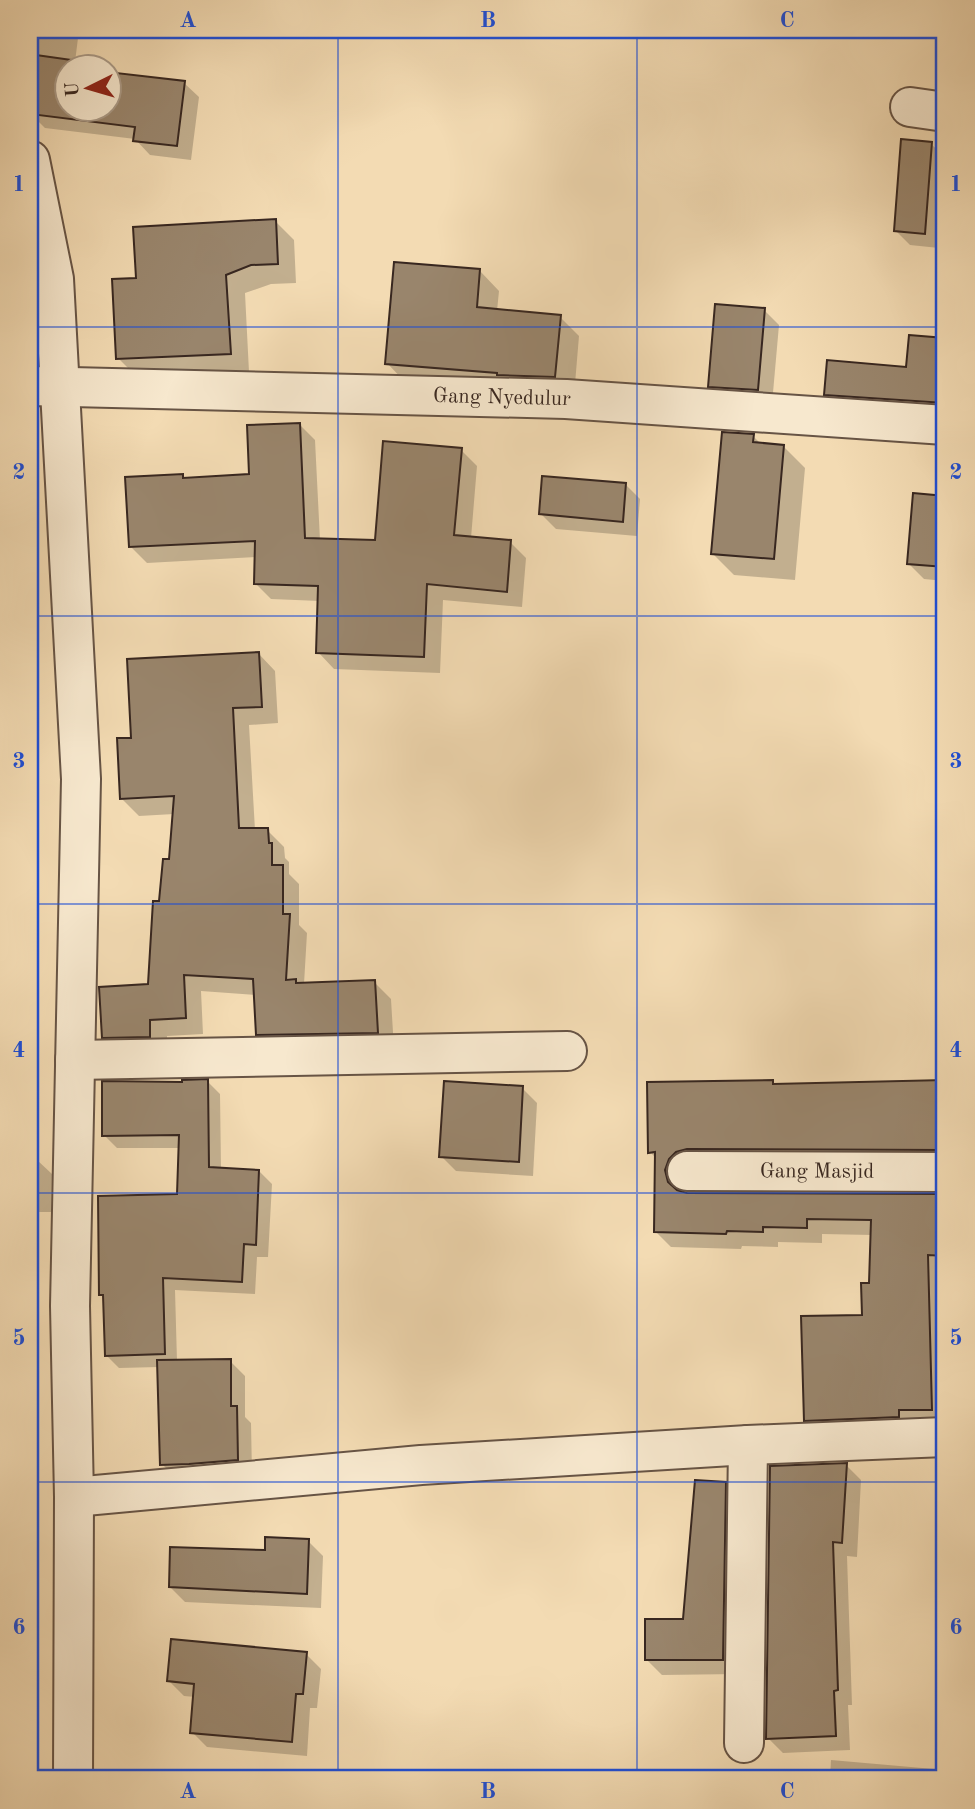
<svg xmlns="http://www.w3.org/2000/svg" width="975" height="1809" font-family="'Old Standard TT',serif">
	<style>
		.shadow { fill: #0003 }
		.building { fill: #99856c; stroke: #382720; stroke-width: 2 }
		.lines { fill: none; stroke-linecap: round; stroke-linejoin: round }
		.street-casing { stroke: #675445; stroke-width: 42 }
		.street { stroke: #f7e8ce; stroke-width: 38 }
		.grid { fill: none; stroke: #1d4ed8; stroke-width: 2; stroke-opacity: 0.55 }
		.labels { text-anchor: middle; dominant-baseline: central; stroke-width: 7; stroke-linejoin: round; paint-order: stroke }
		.street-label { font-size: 21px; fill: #382720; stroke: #f7e8ce }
		.neatline { fill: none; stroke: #1d4ed8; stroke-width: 2.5 }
		.grid-label { font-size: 23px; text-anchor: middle; font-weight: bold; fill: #1d4ed8 }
	</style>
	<rect width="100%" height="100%" fill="#f3dbb3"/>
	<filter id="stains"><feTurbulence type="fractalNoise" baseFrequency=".00286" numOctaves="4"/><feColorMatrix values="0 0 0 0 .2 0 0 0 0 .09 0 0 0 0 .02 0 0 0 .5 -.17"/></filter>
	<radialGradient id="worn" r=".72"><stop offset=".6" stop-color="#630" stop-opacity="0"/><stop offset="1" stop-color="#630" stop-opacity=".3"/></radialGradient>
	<g class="shadow">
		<path d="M 30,30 L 79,30 L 75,62 L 100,66 L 66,66 L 66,108 L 108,108 L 184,83 L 199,97 L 191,160 L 150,155 L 135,139 L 45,128 L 30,113 L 37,63 L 30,58 Z"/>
		<path d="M 931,144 L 945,157 L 939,248 L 910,245 L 895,230 Z"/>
		<path d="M 275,221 L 294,240 L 296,283 L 271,284 L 245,293 L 249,372 L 137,377 L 118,358 Z"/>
		<path d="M 480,271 L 499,291 L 497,311 L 560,317 L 579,336 L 574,396 L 406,383 L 387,363 Z"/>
		<path d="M 764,310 L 779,325 L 772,404 L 724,401 L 709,386 Z"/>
		<path d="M 911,337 L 945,340 L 945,417 L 841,409 L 826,394 L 908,369 Z"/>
		<path d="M 299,424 L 315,440 L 320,540 L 377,542 L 461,450 L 477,466 L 471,538 L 510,542 L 526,558 L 522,607 L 443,600 L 440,673 L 334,669 L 318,652 L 320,601 L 271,599 L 255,583 L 256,557 L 147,563 L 131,547 L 182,476 L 185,479 L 251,476 Z"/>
		<path d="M 753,436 L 762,445 L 783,446 L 805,468 L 795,580 L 734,575 L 712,553 Z"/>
		<path d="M 625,484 L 640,499 L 637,536 L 556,529 L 541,514 Z"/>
		<path d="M 915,495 L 945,498 L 945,581 L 924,579 L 909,564 Z"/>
		<path d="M 258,653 L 275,671 L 278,723 L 249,725 L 255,830 L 267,830 L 284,847 L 285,858 L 289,862 L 289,874 L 299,884 L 299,925 L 307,933 L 304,984 L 374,982 L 391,999 L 394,1049 L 275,1051 L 257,1034 L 256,995 L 201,991 L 203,1034 L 167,1036 L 167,1053 L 120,1054 L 103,1037 L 150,986 L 161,903 L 170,861 L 174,814 L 139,816 L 122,799 L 133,739 Z"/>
		<path d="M 207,1081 L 220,1094 L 221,1170 L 259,1171 L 272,1184 L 268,1257 L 257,1257 L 255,1294 L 175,1290 L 177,1361 L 230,1361 L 245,1376 L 245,1417 L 251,1423 L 252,1474 L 177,1479 L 162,1464 L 159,1367 L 119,1368 L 106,1355 L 105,1298 L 101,1294 L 178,1196 L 181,1148 L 117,1148 L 104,1135 L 184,1084 Z"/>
		<path d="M 772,1082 L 776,1085 L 945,1082 L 945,1165 L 680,1188 L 681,1193 L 687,1195 L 945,1196 L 945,1277 L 943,1277 L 945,1425 L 821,1436 L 806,1420 L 864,1317 L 871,1285 L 872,1235 L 822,1234 L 822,1243 L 778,1242 L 778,1247 L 742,1246 L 741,1249 L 671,1247 L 656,1232 L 657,1159 L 650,1152 Z"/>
		<path d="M 522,1088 L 537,1103 L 533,1176 L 456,1171 L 441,1156 Z"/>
		<path d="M 30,1159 L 37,1160 L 52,1174 L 51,1212 L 37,1212 L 37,1300 L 30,1300 Z"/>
		<path d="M 846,1465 L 861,1480 L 857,1557 L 847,1556 L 852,1705 L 848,1705 L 850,1750 L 783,1753 L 768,1738 Z"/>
		<path d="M 725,1484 L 740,1499 L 738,1674 L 662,1675 L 647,1660 L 684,1621 Z"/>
		<path d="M 308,1541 L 323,1556 L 321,1608 L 185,1602 L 170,1587 L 266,1552 Z"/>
		<path d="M 306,1654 L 321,1669 L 317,1708 L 310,1708 L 307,1756 L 207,1747 L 192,1732 L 195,1697 L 184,1696 L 169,1681 Z"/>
		<path d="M 30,1676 L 34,1681 L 30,1746 Z"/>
		<path d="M 831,1760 L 945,1770 L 945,1779 L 830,1779 Z"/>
	</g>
	<g class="building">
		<path d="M 36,55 L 100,64 L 99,66 L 66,66 L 66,108 L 108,108 L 108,72 L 185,81 L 177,146 L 133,141 L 135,127 L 30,114 Z"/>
		<path d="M 901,139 L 932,142 L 925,234 L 894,231 Z"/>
		<path d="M 276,219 L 278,264 L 251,265 L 226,275 L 231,354 L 116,359 L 112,279 L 136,278 L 133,227 Z"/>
		<path d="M 394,262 L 480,269 L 477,307 L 561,315 L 555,377 L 497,375 L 497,373 L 385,364 Z"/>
		<path d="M 715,304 L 765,308 L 758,390 L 708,387 Z"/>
		<path d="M 909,335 L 945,338 L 945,403 L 824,395 L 827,360 L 906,367 Z"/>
		<path d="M 300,423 L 305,538 L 375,540 L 383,441 L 462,448 L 454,535 L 511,540 L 507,592 L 427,584 L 424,657 L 316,653 L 318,586 L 254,584 L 255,541 L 129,547 L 125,477 L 183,474 L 183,478 L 249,474 L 247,425 Z"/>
		<path d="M 722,432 L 754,434 L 753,442 L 784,445 L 774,559 L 711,554 Z"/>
		<path d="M 542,476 L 626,483 L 623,522 L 539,514 Z"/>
		<path d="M 913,493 L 945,496 L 945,567 L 907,564 Z"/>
		<path d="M 259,652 L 262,707 L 233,708 L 239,828 L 268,828 L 269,843 L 272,843 L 272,865 L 283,865 L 283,914 L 290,914 L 286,980 L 296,979 L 296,983 L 375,980 L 378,1033 L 256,1035 L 253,979 L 184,975 L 186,1018 L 150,1020 L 150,1037 L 102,1038 L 99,987 L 148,984 L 153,901 L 159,901 L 163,859 L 169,859 L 174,796 L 120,799 L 117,738 L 131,738 L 127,659 Z"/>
		<path d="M 208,1079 L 209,1167 L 259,1170 L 256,1245 L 244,1244 L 242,1282 L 163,1278 L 165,1354 L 105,1356 L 103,1295 L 99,1295 L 98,1196 L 177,1194 L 179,1135 L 102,1136 L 102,1081 L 182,1082 L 182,1080 Z"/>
		<path d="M 773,1080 L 773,1084 L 945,1080 L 945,1150 L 687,1149 L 676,1152 L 669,1159 L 665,1170 L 668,1182 L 677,1190 L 687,1193 L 945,1194 L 945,1256 L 928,1255 L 932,1410 L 899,1410 L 899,1417 L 804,1421 L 801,1316 L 862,1315 L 861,1283 L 869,1283 L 871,1220 L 807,1219 L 807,1228 L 763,1227 L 763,1232 L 727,1231 L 726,1234 L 654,1232 L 655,1152 L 648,1153 L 647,1082 Z"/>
		<path d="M 444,1081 L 523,1086 L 519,1162 L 439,1157 Z"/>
		<path d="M 231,1359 L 231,1406 L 237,1406 L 238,1460 L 189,1464 L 160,1465 L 157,1360 Z"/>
		<path d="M 847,1463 L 842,1543 L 833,1542 L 838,1690 L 834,1691 L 836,1736 L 766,1739 L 770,1466 Z"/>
		<path d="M 695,1480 L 726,1482 L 723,1660 L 645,1660 L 645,1619 L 683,1619 Z"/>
		<path d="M 265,1537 L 309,1539 L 307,1594 L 169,1587 L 170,1547 L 265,1550 Z"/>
		<path d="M 171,1639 L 307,1652 L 303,1694 L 296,1694 L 292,1742 L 190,1733 L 194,1684 L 167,1681 Z"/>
	</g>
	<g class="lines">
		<defs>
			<g id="street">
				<path d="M 910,107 L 945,112"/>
				<path d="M 30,160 L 54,279 L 81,779 L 70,1306 L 74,1497 L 73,1779"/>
				<path id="s1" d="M 30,386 L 566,399 L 945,425"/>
				<path d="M 75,1060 L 567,1051"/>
				<path id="s2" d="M 687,1171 L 945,1172"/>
				<path d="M 74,1497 L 421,1465 L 748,1445 L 945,1437"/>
				<path d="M 744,1743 L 748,1445"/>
			</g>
		</defs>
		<use href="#street" class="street-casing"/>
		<use href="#street" class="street"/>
	</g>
	<path class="grid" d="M 338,30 L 338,1779M 637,30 L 637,1779M 30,327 L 945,327M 30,616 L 945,616M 30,904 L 945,904M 30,1193 L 945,1193M 30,1482 L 945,1482"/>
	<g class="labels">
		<g class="street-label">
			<text stroke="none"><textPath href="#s1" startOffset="472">Gang Nyedulur</textPath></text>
			<text stroke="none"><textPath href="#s2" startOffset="130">Gang Masjid</textPath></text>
		</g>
	</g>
	<rect width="975" height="1809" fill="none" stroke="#f3dbb3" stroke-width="77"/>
	<g transform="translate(88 88) rotate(265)"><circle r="33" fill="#f7e8ce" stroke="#ab9b88" stroke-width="2"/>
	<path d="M0-5L12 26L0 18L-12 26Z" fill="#8f2418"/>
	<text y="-10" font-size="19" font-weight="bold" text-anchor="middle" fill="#382720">U</text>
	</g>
	<rect x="38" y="38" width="898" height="1732" class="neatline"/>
	<g class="grid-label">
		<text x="188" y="27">A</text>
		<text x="488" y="27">B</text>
		<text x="787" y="27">C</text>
		<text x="19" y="191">1</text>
		<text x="956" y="191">1</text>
		<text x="19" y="479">2</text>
		<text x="956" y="479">2</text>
		<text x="19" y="768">3</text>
		<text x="956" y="768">3</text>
		<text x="19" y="1057">4</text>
		<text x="956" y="1057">4</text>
		<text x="19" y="1345">5</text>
		<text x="956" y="1345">5</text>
		<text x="19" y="1634">6</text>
		<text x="956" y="1634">6</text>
		<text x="188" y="1798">A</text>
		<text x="488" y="1798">B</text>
		<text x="787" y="1798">C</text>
	</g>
	<rect width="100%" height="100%" filter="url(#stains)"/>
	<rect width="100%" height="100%" fill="url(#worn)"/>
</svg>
